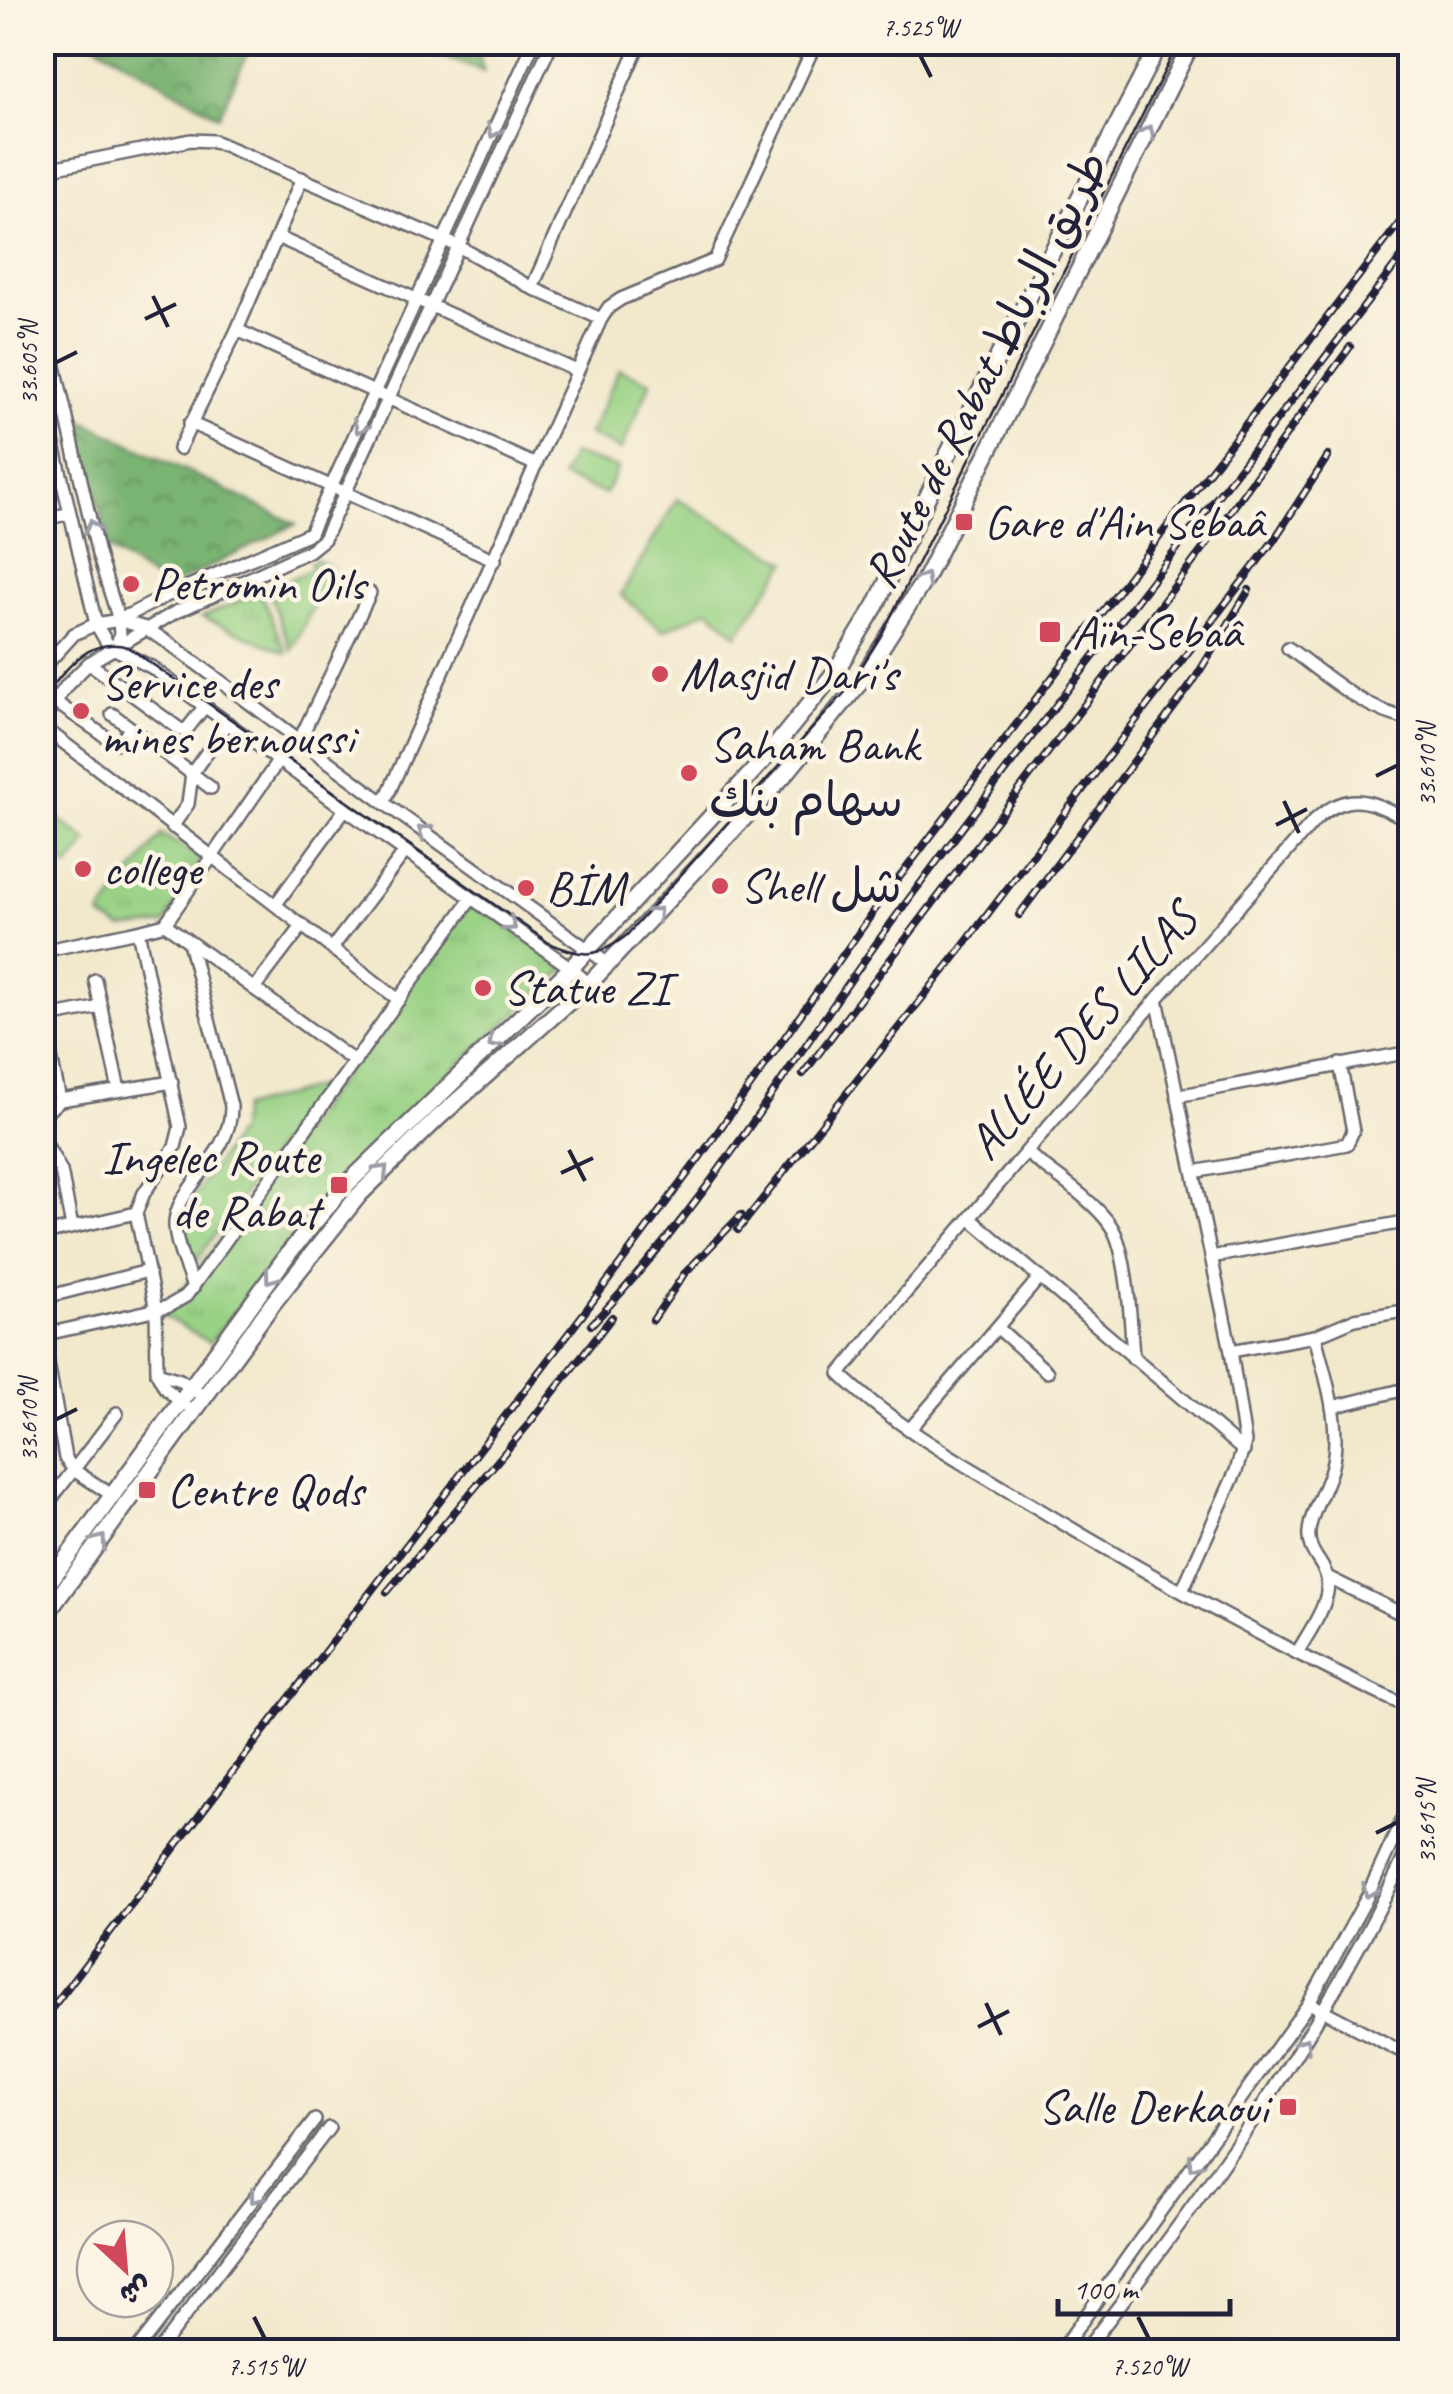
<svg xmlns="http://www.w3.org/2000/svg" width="1453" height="2394" font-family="Caveat,'Playpen Sans Arabic',sans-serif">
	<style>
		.green { fill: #99d285; stroke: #5e7a60; stroke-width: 2.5 }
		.forest { fill: url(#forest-crowns); stroke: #4e6b56; stroke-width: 2.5 }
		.park { fill: url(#park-tufts); stroke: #5e7a60; stroke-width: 2.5 }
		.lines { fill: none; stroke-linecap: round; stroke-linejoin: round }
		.minor-casing { stroke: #6b686e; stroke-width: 16 }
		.major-casing { stroke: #6b686e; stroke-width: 20 }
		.minor { stroke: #fff; stroke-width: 11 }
		.major { stroke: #fff; stroke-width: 15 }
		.tram { stroke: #22223b; stroke-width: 2.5 }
		.rail-casing { stroke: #22223b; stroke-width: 8 }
		.rail { stroke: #fcf5e5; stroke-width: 4; stroke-dasharray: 11; stroke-linecap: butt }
		.oneway { stroke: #9c9ca7 }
		.ticks { fill: none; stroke: #22223b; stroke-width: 4 }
		.poi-dot { fill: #d1495b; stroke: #fcf5e5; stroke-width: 4 }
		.labels { text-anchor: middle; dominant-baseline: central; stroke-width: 9; stroke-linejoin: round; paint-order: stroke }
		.street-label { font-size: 48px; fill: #22223b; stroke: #fcf5e5 }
		.poi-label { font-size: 48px; fill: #22223b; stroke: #fcf5e5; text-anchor: start }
		.neatline { fill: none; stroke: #22223b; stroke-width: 4 }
		.ticks-label { font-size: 25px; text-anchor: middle; fill: #22223b }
	</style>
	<defs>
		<pattern id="forest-crowns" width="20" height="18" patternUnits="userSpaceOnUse" patternTransform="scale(2.5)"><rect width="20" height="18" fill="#7ab472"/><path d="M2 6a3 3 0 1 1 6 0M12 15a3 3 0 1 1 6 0" fill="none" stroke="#64925f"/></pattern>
		<pattern id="park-tufts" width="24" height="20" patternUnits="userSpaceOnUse" patternTransform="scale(2.5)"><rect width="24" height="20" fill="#99d285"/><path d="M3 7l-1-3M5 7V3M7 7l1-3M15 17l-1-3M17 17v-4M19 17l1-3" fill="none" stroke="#84b474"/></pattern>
	</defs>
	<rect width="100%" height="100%" fill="#fcf5e5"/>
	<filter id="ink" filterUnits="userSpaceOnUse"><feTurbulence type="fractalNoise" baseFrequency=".01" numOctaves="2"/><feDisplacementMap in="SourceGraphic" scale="20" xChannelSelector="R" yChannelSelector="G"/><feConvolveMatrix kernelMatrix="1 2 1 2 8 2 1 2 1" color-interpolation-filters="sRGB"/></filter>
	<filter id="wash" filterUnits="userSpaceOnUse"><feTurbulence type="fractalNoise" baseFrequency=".0048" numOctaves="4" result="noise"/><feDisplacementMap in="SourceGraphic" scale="40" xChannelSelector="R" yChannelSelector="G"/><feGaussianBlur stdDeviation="2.25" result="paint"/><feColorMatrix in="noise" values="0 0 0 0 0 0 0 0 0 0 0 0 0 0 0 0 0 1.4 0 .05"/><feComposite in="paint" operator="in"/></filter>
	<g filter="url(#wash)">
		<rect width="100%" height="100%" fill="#f2e9cd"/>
		<g class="green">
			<path d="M 619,369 L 651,382 L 621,450 L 589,435 Z"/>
			<path d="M 572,454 L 618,468 L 605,494 L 561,477 Z"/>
			<path d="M 677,499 L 787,562 L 737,635 L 709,609 L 663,631 L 621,595 Z"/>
			<path d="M 43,808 L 88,841 L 69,867 L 43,848 Z"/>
			<path d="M 320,1086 L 194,1264 L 182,1228 L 189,1203 L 238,1131 L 242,1108 Z"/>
		</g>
		<g class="forest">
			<path d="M 94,43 L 252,43 L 219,116 Z"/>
			<path d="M 406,43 L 476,43 L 484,72 Z"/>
			<path d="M 77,418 L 296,524 L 167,588 L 110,550 Z"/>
		</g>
		<g class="park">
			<path d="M 316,559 L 332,569 L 291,651 L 268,589 L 312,569 L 310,562 Z"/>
			<path d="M 260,592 L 286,652 L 286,653 L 202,617 Z"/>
			<path d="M 162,834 L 202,859 L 165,924 L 122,929 L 100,916 Z"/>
			<path d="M 473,900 L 566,969 L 398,1119 L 335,1183 L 210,1343 L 161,1314 L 189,1281 Z"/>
		</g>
	</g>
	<g filter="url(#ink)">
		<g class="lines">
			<defs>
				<g id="minor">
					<path d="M 781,42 L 810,55"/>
					<path d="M 42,170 L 191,140 L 214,141 L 458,246 L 532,288 L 601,319"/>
					<path d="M 277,237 L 577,371"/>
					<path d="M 532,288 L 640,42"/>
					<path d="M 42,310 L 98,554 L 119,620 L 120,635 L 115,649"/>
					<path d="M 237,330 L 536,465"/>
					<path d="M 42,394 L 96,624 L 107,643 L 115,649 L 151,667 L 345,809 L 571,968 L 589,984"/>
					<path d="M 190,423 L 495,560"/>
					<path d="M 179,449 L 237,330 L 302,178"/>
					<path d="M 42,519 L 68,514"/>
					<path d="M 119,620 L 145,628 L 169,643 L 384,803 L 608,964"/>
					<path d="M 1288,648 C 1326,675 1364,711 1410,719"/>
					<path d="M 89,663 L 181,730 L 187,729 L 205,706"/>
					<path d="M 42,669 L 74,634 L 96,624 L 119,620 L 164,597 L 310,533 L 534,42"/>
					<path d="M 55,702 L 115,743 L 122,741 L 130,728"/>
					<path d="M 112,714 L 211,788"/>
					<path d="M 42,720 L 67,685 L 89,663 L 174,613 L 309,551 L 324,539 L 552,42"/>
					<path d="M 42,726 L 399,1000"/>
					<path d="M 300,739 L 370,593"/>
					<path d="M 384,803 L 601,319 L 609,307 L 621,299 L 715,260 L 816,42"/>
					<path d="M 1410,821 C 1373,802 1350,788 1315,820 L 1157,999 L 903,1296 L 840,1374 C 890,1423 962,1463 1022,1499 C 1148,1575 1277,1647 1410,1708"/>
					<path d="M 172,827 L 188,804 L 192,773 L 228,723"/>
					<path d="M 276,904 L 345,809"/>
					<path d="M 165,924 L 355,1062"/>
					<path d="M 138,931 L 165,924 L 279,760"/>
					<path d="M 189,942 L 231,1106 C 232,1158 173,1188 175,1226 C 176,1247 187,1268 193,1288"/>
					<path d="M 332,948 L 405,852"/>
					<path d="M 42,951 L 138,931 L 180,1127 L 175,1147 L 144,1193 L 136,1213 L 156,1310 L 157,1373 L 165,1388 L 184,1405"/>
					<path d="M 95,980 L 119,1090"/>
					<path d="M 254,989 L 303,925"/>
					<path d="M 1157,999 L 1231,1351 L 1245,1442 L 1236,1471 L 1182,1591"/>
					<path d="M 42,1015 L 60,1100 L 42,1116"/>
					<path d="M 43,1018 L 101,1007"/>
					<path d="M 1177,1096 L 1410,1052"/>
					<path d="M 60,1100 L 172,1082"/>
					<path d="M 42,1137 L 61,1171 L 72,1227"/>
					<path d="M 1027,1153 C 1052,1174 1093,1199 1111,1226 C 1128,1251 1131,1326 1133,1358"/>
					<path d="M 1194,1172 L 1347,1144 L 1353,1131 L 1340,1064"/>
					<path d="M 971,1219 L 1244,1451"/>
					<path d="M 42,1227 L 53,1232 L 136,1213"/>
					<path d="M 1211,1257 L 1410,1221"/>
					<path d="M 42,1298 L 148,1271"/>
					<path d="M 998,1328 L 1047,1372"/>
					<path d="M 42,1335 L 167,1307 L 186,1296 L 471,899"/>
					<path d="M 43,1335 L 65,1458 L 75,1471 L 112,1495"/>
					<path d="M 1231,1351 L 1315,1336 L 1355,1319 L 1410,1310"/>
					<path d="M 157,1373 L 180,1380 L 205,1398"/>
					<path d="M 1332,1407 L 1410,1388"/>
					<path d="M 911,1428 L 1040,1277"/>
					<path d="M 42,1511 L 117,1413"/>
					<path d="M 1327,1577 L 1408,1617"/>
					<path d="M 1297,1653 C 1308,1633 1335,1598 1326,1574 C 1320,1559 1307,1550 1309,1532 C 1311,1510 1327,1488 1332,1466 C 1342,1424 1325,1376 1315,1336"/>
					<path d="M 1309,2003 L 1410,2056"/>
					<path d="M 135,2352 L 315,2120"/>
					<path d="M 157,2352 L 329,2128"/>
					<path d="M 1060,2352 L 1309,2003 L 1365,1901 L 1410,1803"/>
					<path d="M 1084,2352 C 1207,2191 1326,2029 1410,1845"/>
				</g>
				<g id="major">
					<path d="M 42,1592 L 288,1254 L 342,1189 L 571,968 L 769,754 L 836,671 L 876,605 L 944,462 L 1160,42"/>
					<path d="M 42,1620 L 273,1303 L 359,1195 L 438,1118 L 589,984 L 788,771 L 857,686 L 925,579 L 1192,42"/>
				</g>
			</defs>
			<use href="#minor" class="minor-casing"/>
			<use href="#major" class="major-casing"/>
			<use href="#minor" class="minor"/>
			<use href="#major" class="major"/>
			<path class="tram" d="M 42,700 C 64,672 87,635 128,647 L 549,943 C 583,958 598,958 627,935 L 847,690 L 882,634 L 1179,42"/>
			<defs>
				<g id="rail">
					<path d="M 1019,915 L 1193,682 L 1249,590"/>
					<path d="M 803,1074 L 1206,545 L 1350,347"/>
					<path d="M 738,1230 L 954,958 L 1274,540 L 1328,456"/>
					<path d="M 653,1320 L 684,1274 L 741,1215"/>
					<path d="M 591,1325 C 709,1203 794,1055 894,919 C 1062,692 1240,471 1410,246"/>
					<path d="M 387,1592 L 527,1426 L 612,1317"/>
					<path d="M 42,2021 L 584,1313 L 700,1157 L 879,904 L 1410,209"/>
				</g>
			</defs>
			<use href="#rail" class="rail-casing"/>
			<use href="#rail" class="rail"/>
		</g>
		<defs><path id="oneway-chevron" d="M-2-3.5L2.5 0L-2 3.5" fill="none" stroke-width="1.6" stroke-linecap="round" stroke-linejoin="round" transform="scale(2.5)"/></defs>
		<g class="oneway">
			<use href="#oneway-chevron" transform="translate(494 131) rotate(114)"/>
			<use href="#oneway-chevron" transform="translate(1148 132) rotate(-64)"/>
			<use href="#oneway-chevron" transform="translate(360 427) rotate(115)"/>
			<use href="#oneway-chevron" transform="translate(92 527) rotate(-103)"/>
			<use href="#oneway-chevron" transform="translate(924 579) rotate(-61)"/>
			<use href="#oneway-chevron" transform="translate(424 831) rotate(-145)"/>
			<use href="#oneway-chevron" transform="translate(656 913) rotate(-47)"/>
			<use href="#oneway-chevron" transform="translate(510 925) rotate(35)"/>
			<use href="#oneway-chevron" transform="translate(494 1042) rotate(137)"/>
			<use href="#oneway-chevron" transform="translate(382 1171) rotate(-46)"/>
			<use href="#oneway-chevron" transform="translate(271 1277) rotate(126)"/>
			<use href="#oneway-chevron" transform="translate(100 1541) rotate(-54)"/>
			<use href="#oneway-chevron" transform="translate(1369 1891) rotate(115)"/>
			<use href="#oneway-chevron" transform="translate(1304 2044) rotate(-57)"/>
			<use href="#oneway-chevron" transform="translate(1194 2164) rotate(126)"/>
			<use href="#oneway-chevron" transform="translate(256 2197) rotate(128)"/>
		</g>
	</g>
	<path class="ticks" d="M 920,55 L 931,77M 153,296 L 168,327M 145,319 L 176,304M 55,363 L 77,352M 1376,776 L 1398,765M 1284,801 L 1299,833M 1276,825 L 1307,809M 569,1150 L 585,1181M 561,1173 L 593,1158M 55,1420 L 77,1409M 1376,1833 L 1398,1822M 986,2003 L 1001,2035M 978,2027 L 1009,2011M 254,2317 L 265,2339M 1138,2317 L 1149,2339"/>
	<g class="poi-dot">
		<rect x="954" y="512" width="20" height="20" rx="5"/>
		<circle cx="131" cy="584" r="10"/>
		<rect x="1038" y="620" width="24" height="24" rx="5"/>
		<circle cx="660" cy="674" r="10"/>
		<circle cx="81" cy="711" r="10"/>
		<circle cx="689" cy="773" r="10"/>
		<circle cx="83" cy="869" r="10"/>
		<circle cx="720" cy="886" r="10"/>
		<circle cx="526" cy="888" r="10"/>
		<circle cx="483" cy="988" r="10"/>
		<rect x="329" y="1175" width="20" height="20" rx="5"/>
		<rect x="137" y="1480" width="20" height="20" rx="5"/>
		<rect x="1278" y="2097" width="20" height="20" rx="5"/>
	</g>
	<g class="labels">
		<g class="street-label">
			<text transform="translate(986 369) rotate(-63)">Route de Rabat طريق الرباط</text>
			<text transform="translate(1082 1031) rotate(-49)">ALLÉE DES LILAS</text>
		</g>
		<g class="poi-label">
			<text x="984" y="522">Gare d'Ain Sebaâ</text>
			<text x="151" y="584">Petromin Oils</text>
			<text x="1072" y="632">Aïn-Sebaâ</text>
			<text x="680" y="674">Masjid Dari's</text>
			<text x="101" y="683">Service des<tspan x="101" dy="55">mines bernoussi</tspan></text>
			<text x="709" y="745">Saham Bank<tspan x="709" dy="55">سهام بنك</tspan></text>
			<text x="103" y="869">college</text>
			<text x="740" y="886">Shell شل</text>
			<text x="546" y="888">BİM</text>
			<text x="503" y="988">Statue ZI</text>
			<text x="319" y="1157" text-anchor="end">Ingelec Route<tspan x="319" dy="55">de Rabat</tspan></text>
			<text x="167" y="1490">Centre Qods</text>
			<text x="1268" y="2107" text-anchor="end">Salle Derkaoui</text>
		</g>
	</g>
	<rect width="1453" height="2394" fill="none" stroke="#fcf5e5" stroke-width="110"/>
	<g transform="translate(125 2269) rotate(154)"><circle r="48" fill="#fcf5e5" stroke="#a5a1a1" stroke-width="2.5"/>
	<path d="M0-8L18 38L0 25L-18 38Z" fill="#d1495b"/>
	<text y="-15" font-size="28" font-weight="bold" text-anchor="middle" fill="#22223b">ش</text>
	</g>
	<path d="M1058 2299v15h172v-15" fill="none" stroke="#22223b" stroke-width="5"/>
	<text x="1073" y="2299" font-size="30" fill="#22223b" stroke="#fcf5e5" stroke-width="8" paint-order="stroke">100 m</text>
	<rect x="55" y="55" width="1343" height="2284" class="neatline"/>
	<g class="ticks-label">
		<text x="920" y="36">7.525°W</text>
		<text transform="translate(28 363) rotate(-90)" y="9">33.605°N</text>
		<text transform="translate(1426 765) rotate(-90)" y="9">33.610°N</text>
		<text transform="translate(28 1420) rotate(-90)" y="9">33.610°N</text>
		<text transform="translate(1426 1822) rotate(-90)" y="9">33.615°N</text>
		<text x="265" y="2375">7.515°W</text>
		<text x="1149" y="2375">7.520°W</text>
	</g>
</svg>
